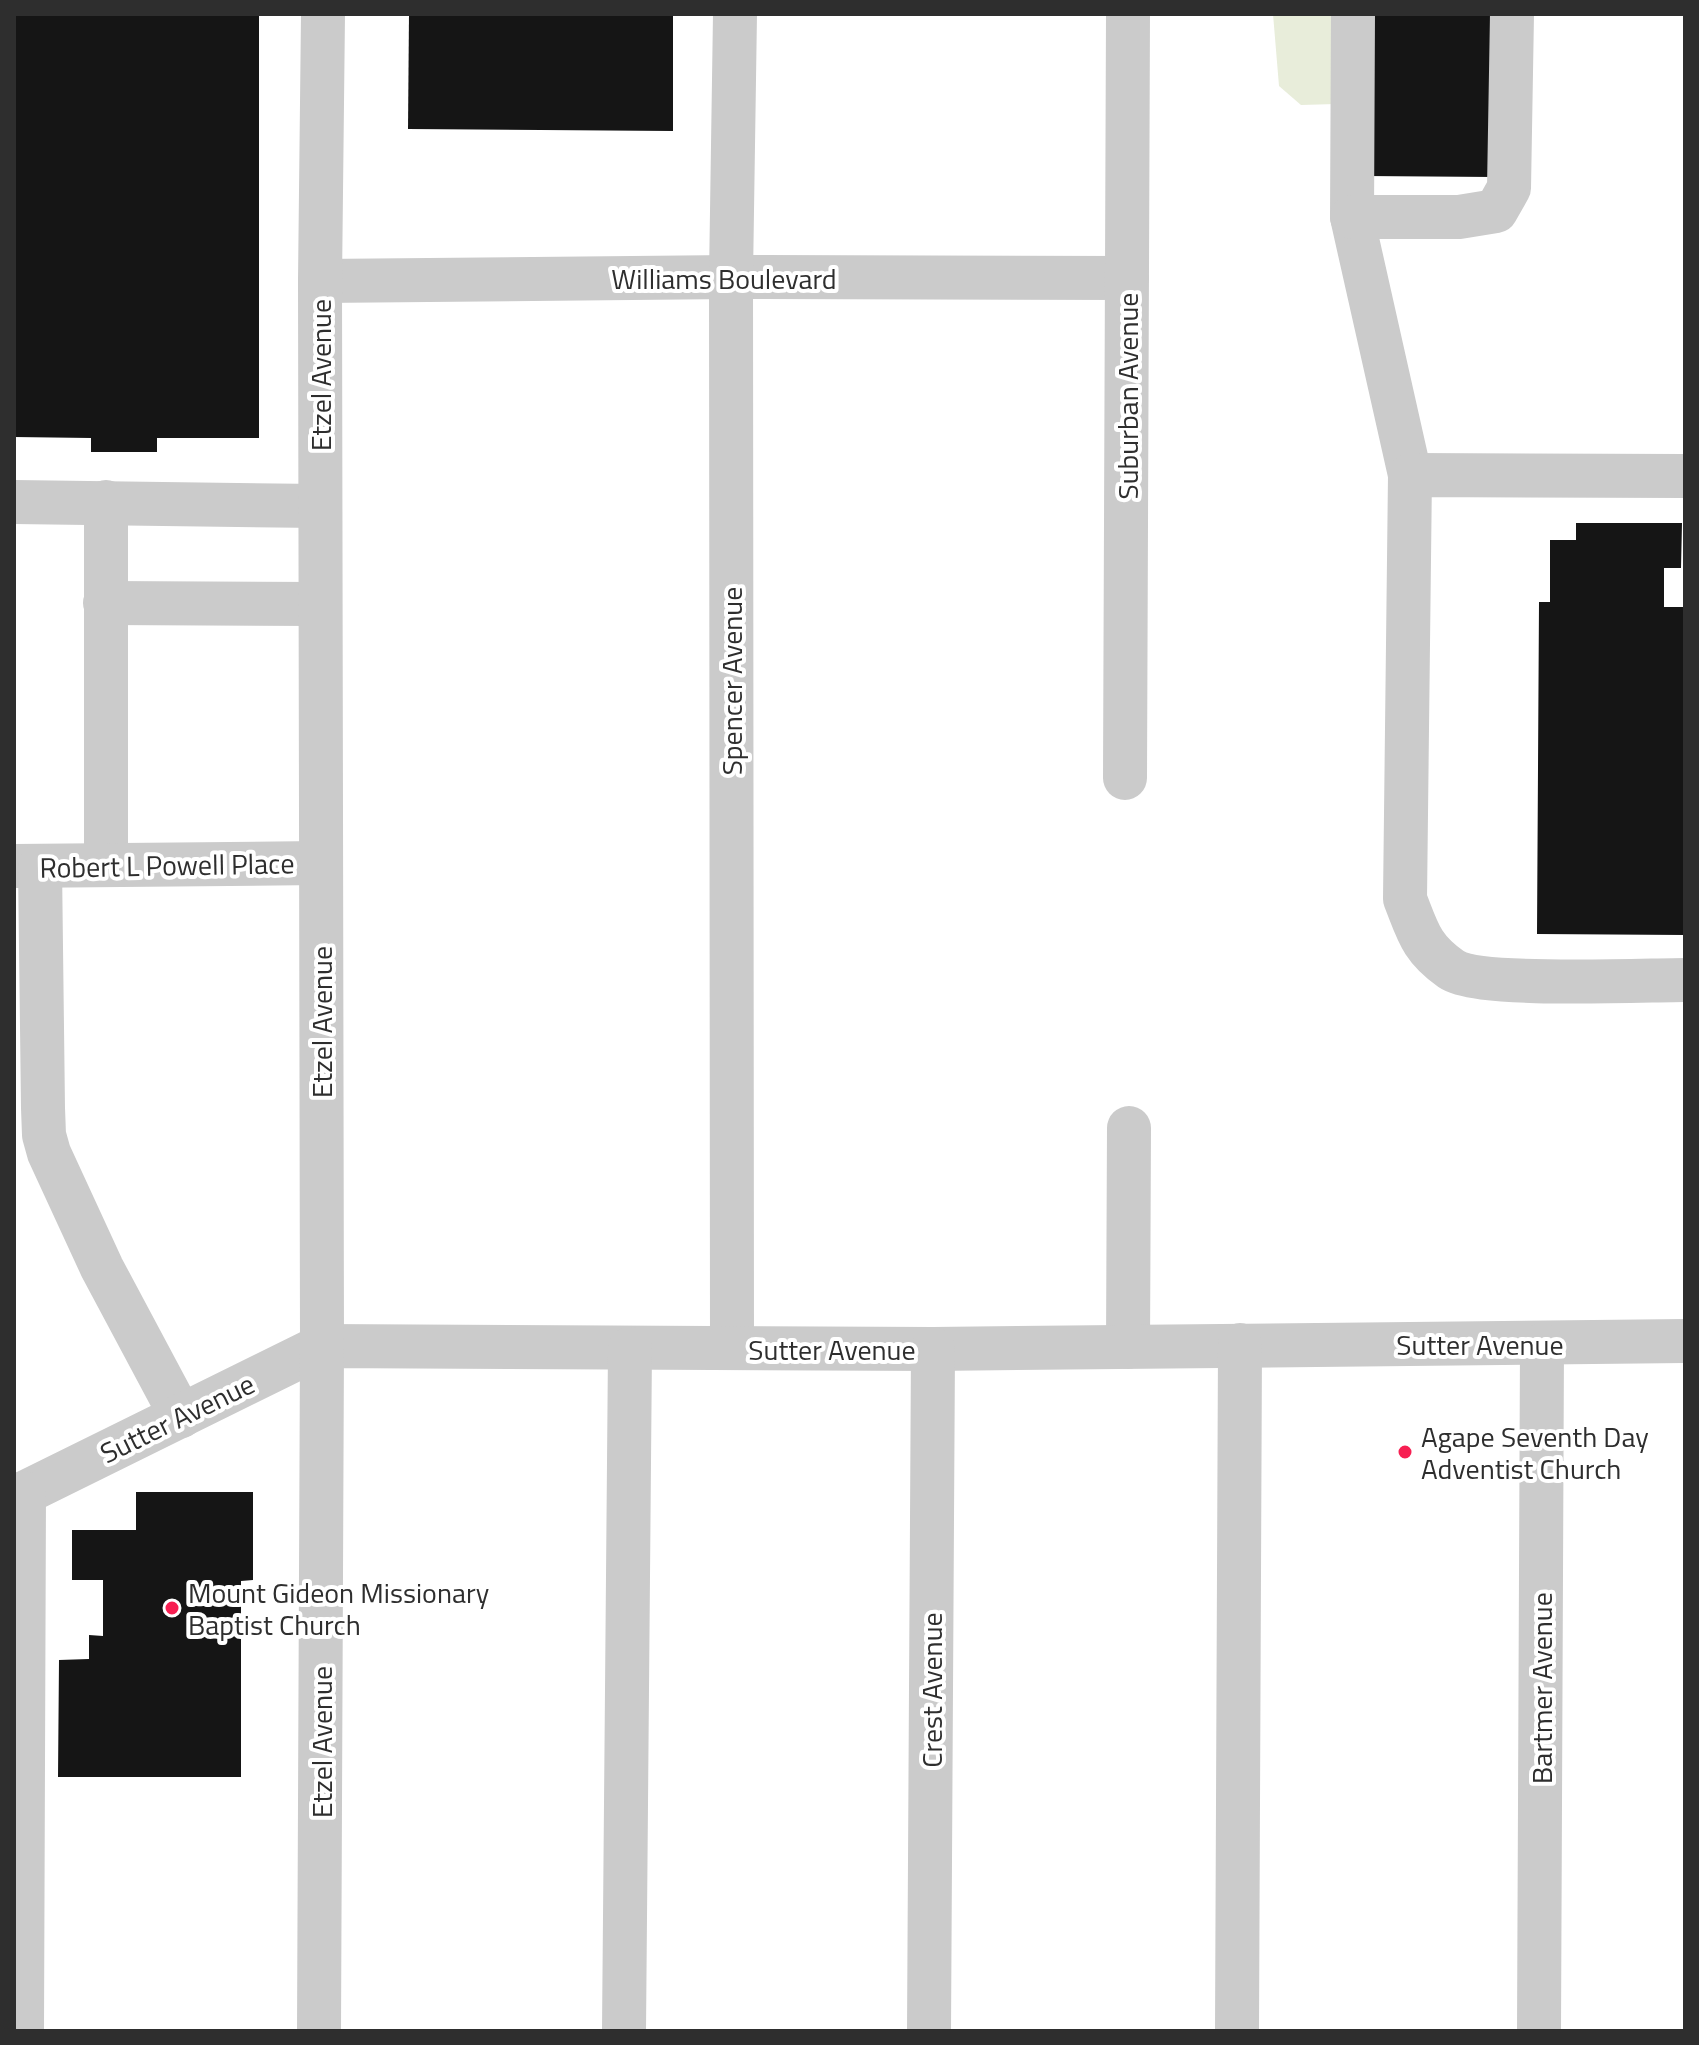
<svg xmlns="http://www.w3.org/2000/svg" width="1699" height="2045" font-family="'Titillium Web',sans-serif">
	<style>
		.green { fill: #e8edda }
		.building { fill: #151515 }
		.lines { fill: none; stroke-linecap: round; stroke-linejoin: round }
		.minor { stroke: #cbcbcb; stroke-width: 44 }
		.poi-dot { fill: #f71f52; stroke: #fff; stroke-width: 3 }
		.labels { text-anchor: middle; dominant-baseline: central; stroke-width: 8; stroke-linejoin: round; paint-order: stroke }
		.street-label { font-size: 28px; fill: #2e2e2e; stroke: #fff }
		.poi-label { font-size: 28px; fill: #2e2e2e; stroke: #fff; text-anchor: start }
	</style>
	<rect width="100%" height="100%" fill="#fff"/>
	<path class="green" d="M 1273,14 L 1336,14 L 1336,104 L 1301,105 L 1279,86 Z"/>
	<g class="building">
		<path d="M 14,14 L 259,14 L 259,438 L 157,438 L 157,452 L 91,452 L 91,438 L 14,437 Z"/>
		<path d="M 409,14 L 673,14 L 673,131 L 408,129 Z"/>
		<path d="M 1366,14 L 1494,14 L 1493,177 L 1365,176 Z"/>
		<path d="M 1576,523 L 1682,523 L 1681,568 L 1664,568 L 1664,607 L 1685,607 L 1685,935 L 1537,934 L 1539,602 L 1550,602 L 1550,540 L 1576,540 Z"/>
		<path d="M 136,1492 L 253,1492 L 253,1580 L 241,1581 L 241,1777 L 58,1777 L 59,1660 L 89,1659 L 89,1635 L 103,1636 L 103,1580 L 72,1580 L 72,1530 L 136,1530 Z"/>
	</g>
	<g class="lines">
		<g class="minor">
			<path d="M 1353,14 L 1352,217 L 1410,475"/>
			<path d="M 1352,217 L 1459,217 L 1496,211 L 1509,188 L 1512,14"/>
			<path d="M 320,281 L 731,277 L 1127,278"/>
			<path d="M 1685,476 L 1410,475 L 1405,899 C 1418,932 1421,948 1451,969 C 1479,988 1643,980 1685,980"/>
			<path d="M 14,502 L 320,506"/>
			<path d="M 105,603 L 320,604"/>
			<path d="M 1125,778 L 1128,14"/>
			<path d="M 106,865 L 106,502"/>
			<path d="M 14,866 L 320,863"/>
			<path d="M 40,866 L 43,1108 L 44,1135 L 49,1153 L 102,1268 L 181,1416"/>
			<path d="M 1128,1347 L 1129,1128"/>
			<path d="M 732,1348 L 731,277 L 735,14"/>
			<path d="M 14,1498 L 322,1346 L 933,1349 L 1685,1341"/>
			<path d="M 22,2031 L 24,1493"/>
			<path d="M 319,2031 L 322,1346 L 320,281 L 323,14"/>
			<path d="M 624,2031 L 630,1349"/>
			<path d="M 929,2031 L 933,1349"/>
			<path d="M 1237,2031 L 1240,1345"/>
			<path d="M 1539,2031 L 1542,1345"/>
		</g>
	</g>
	<g class="poi-dot">
		<circle cx="1405" cy="1452" r="8"/>
		<circle cx="172" cy="1608" r="8"/>
	</g>
	<g class="labels">
		<g class="street-label">
			<text x="724" y="278">Williams Boulevard</text>
			<text transform="translate(320 375) rotate(-90)">Etzel Avenue</text>
			<text transform="translate(1127 396) rotate(-90)">Suburban Avenue</text>
			<text transform="translate(731 681) rotate(-90)">Spencer Avenue</text>
			<text transform="translate(167 865) rotate(-1)">Robert L Powell Place</text>
			<text transform="translate(321 1022) rotate(-90)">Etzel Avenue</text>
			<text x="1480" y="1344">Sutter Avenue</text>
			<text x="832" y="1349">Sutter Avenue</text>
			<text transform="translate(177 1418) rotate(-26)">Sutter Avenue</text>
			<text transform="translate(1541 1688) rotate(-90)">Bartmer Avenue</text>
			<text transform="translate(931 1690) rotate(-90)">Crest Avenue</text>
			<text transform="translate(321 1742) rotate(-90)">Etzel Avenue</text>
		</g>
		<g class="poi-label">
			<text x="1421" y="1436">Agape Seventh Day<tspan x="1421" dy="32">Adventist Church</tspan></text>
			<text x="188" y="1592">Mount Gideon Missionary<tspan x="188" dy="32">Baptist Church</tspan></text>
		</g>
	</g>
	<rect width="1699" height="2045" fill="none" stroke="#2e2e2e" stroke-width="32"/>
</svg>
